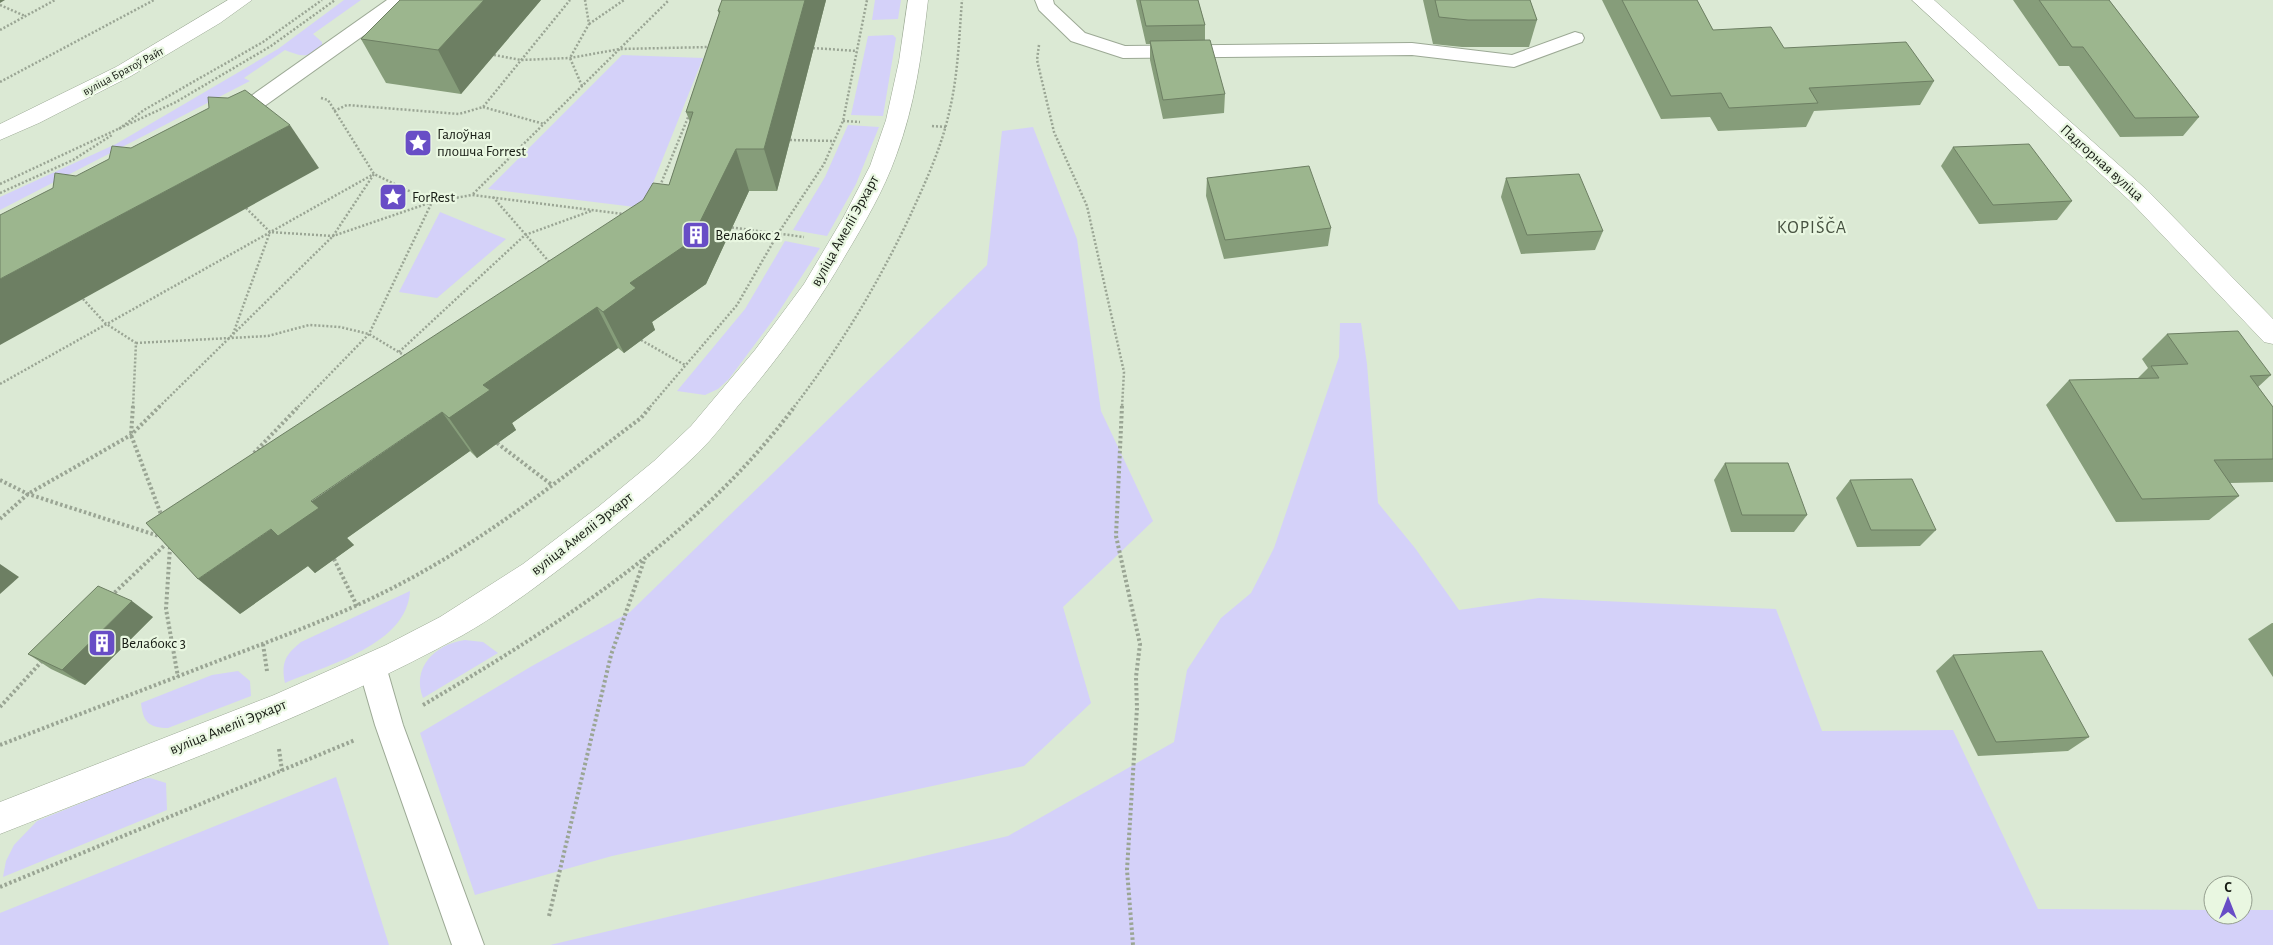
<svg xmlns="http://www.w3.org/2000/svg" width="2273" height="945" font-family="'Alegreya Sans',sans-serif">
	<style>
		.green { fill: #d4d1f9 }
		.lines { fill: none; stroke-linecap: round; stroke-linejoin: round }
		.lane-casing { stroke: #9ca995; stroke-width: 2 }
		.street-casing { stroke: #9ca995; stroke-width: 1 }
		.path-far1 { stroke: #9aa594; stroke-width: 2.5; stroke-dasharray: 2 2; stroke-linecap: butt }
		.path { stroke: #9aa594; stroke-width: 4; stroke-dasharray: 2.5 2.5; stroke-linecap: butt }
		.lane { fill: #fff; fill-rule: evenodd }
		.street { fill: #fff; fill-rule: evenodd }
		.wall { fill: #869d7a }
		.shaded-wall { fill: #6d7f63 }
		.building { fill: #9cb68e; stroke: #6d7f63 }
		.labels { text-anchor: middle; dominant-baseline: central; stroke-width: 4.5; stroke-linejoin: round; paint-order: stroke }
		.far-street-label { font-size: 12px; fill: #161b13; stroke: #e9f7e1 }
		.poi-label { font-size: 15px; fill: #161b13; stroke: #e9f7e1; text-anchor: start }
		.street-label { font-size: 15px; fill: #161b13; stroke: #e9f7e1 }
		.quarter-label { font-size: 18px; letter-spacing: 1px; fill: #465140; stroke: #e9f7e1 }
	</style>
	<rect width="100%" height="100%" fill="#dbe9d4"/>
	<g class="green">
		<path d="M 344,0 L 361,0 L 313,34 L 322,42 L 322,47 C 308,58 302,57 285,50 L 244,78 L 250,81 L 0,210 L 0,197 L 116,144 L 278,49 Z"/>
		<path d="M 875,0 L 901,0 L 898,19 L 872,20 Z"/>
		<path d="M 868,36 L 893,35 L 896,38 L 883,116 L 851,115 Z"/>
		<path d="M 622,55 L 703,58 L 643,208 L 488,189 Z"/>
		<path d="M 848,125 L 879,127 L 856,184 L 827,236 L 793,230 L 825,177 Z"/>
		<path d="M 1033,127 L 1077,239 L 1101,411 L 1153,521 L 1063,607 L 1091,703 L 1024,766 L 612,856 L 475,895 L 420,733 L 532,666 L 630,612 L 987,265 L 1002,131 Z"/>
		<path d="M 440,212 L 506,239 L 437,298 L 399,292 Z"/>
		<path d="M 785,241 L 820,248 L 776,316 L 729,379 L 718,389 L 705,395 L 677,391 L 745,309 Z"/>
		<path d="M 1340,323 L 1361,323 L 1367,364 L 1378,503 L 1415,548 L 1459,610 L 1539,598 L 1776,609 L 1822,731 L 1953,730 L 2038,909 L 2213,910 L 2213,915 L 2243,915 L 2243,910 L 2273,910 L 2273,945 L 550,945 L 1008,836 L 1174,742 L 1187,670 L 1221,618 L 1251,593 L 1274,548 L 1339,357 Z"/>
		<path d="M 410,591 C 407,645 327,665 285,683 C 281,663 285,655 301,642 Z"/>
		<path d="M 465,640 L 483,642 L 498,653 L 423,698 C 411,668 435,644 465,640 Z"/>
		<path d="M 238,671 L 250,681 L 251,696 L 168,728 C 149,728 143,722 141,703 L 212,675 Z"/>
		<path d="M 336,777 L 389,945 L 0,945 L 0,913 Z"/>
		<path d="M 150,778 L 166,783 L 167,810 L 3,877 L 6,861 L 14,845 L 37,821 L 141,779 Z"/>
	</g>
	<g class="lines">
		<defs>
			<g id="lane">
				<path d="M 387,0 L 407,0 L 391,16 L 238,125 L 231,126 L 224,125 L 221,120 L 224,115 Z"/>
				<path d="M 1035,0 L 1053,0 L 1054,4 L 1085,33 L 1125,46 L 1412,43 L 1512,55 L 1575,32 L 1582,34 L 1584,38 L 1582,42 L 1514,67 L 1412,55 L 1123,58 L 1071,41 L 1039,10 Z"/>
				<path d="M 372,653 L 382,657 L 386,666 L 403,725 L 484,945 L 452,945 L 375,725 L 358,666 L 362,657 Z"/>
			</g>
			<g id="street">
				<path d="M 228,0 L 252,0 L 220,23 L 131,76 L 39,123 L 0,140 L 0,124 L 116,67 Z"/>
				<path d="M 908,0 L 928,0 C 922,53 915,105 896,156 C 884,190 864,224 845,256 C 814,310 778,359 737,407 C 725,422 713,438 699,452 C 662,488 622,520 583,551 C 544,581 505,611 463,635 C 316,716 156,772 0,834 L 0,802 L 274,695 L 386,645 L 440,617 L 523,564 L 598,507 L 654,461 L 691,426 L 755,350 L 804,284 L 843,218 L 870,166 L 886,120 L 899,61 Z"/>
				<path d="M 1912,0 L 1934,0 L 2147,190 L 2273,319 L 2273,344 L 2264,342 L 2131,202 Z"/>
			</g>
		</defs>
		<use href="#lane" class="lane-casing"/>
		<use href="#street" class="street-casing"/>
		<g class="path-far1">
			<path d="M 0,5 L 25,16"/>
			<path d="M 589,24 L 624,0"/>
			<path d="M 0,30 L 55,0"/>
			<path d="M 1039,45 L 1037,60 L 1054,132 L 1087,206 L 1124,372 L 1122,407"/>
			<path d="M 813,48 L 857,51"/>
			<path d="M 494,55 L 521,60 L 570,58 L 620,49 L 710,47"/>
			<path d="M 0,82 L 154,0"/>
			<path d="M 582,86 L 570,58 L 589,24 L 585,0"/>
			<path d="M 321,98 L 328,100 L 374,174 L 432,202 L 472,195 L 623,214"/>
			<path d="M 483,107 L 544,124"/>
			<path d="M 334,111 L 347,105 L 459,114 L 483,107 L 570,0"/>
			<path d="M 843,121 L 860,122"/>
			<path d="M 932,126 L 946,127"/>
			<path d="M 119,129 L 144,110 L 263,42 L 322,0"/>
			<path d="M 790,140 L 834,141"/>
			<path d="M 0,184 L 176,102 L 271,46 L 335,0"/>
			<path d="M 660,186 L 689,115"/>
			<path d="M 0,193 L 73,160 L 112,135"/>
			<path d="M 473,194 L 669,0"/>
			<path d="M 493,197 L 551,264"/>
			<path d="M 246,208 L 270,232 L 333,236 L 432,202"/>
			<path d="M 728,227 L 804,237"/>
			<path d="M 83,299 L 105,323 L 136,343 L 133,407"/>
			<path d="M 233,334 L 270,232"/>
			<path d="M 641,340 L 685,365"/>
			<path d="M 136,343 L 268,336 L 309,325 L 340,327 L 369,334 L 407,357"/>
			<path d="M 399,352 L 525,235 L 591,211"/>
			<path d="M 0,384 L 372,175"/>
			<path d="M 159,407 L 333,236 L 374,174"/>
			<path d="M 298,407 L 369,334 L 432,202"/>
			<path d="M 650,407 L 737,305 L 779,232 L 824,164 L 843,121 L 867,0"/>
			<path d="M 794,407 C 840,347 878,284 910,216 C 925,183 941,149 949,113 C 958,76 959,38 962,0"/>
		</g>
		<g class="path">
			<path d="M 133,406 L 131,435 L 162,517"/>
			<path d="M 1122,406 L 1116,536 L 1140,644 L 1136,677 L 1137,708 L 1127,870 L 1133,945"/>
			<path d="M 497,443 L 552,485"/>
			<path d="M 254,453 L 299,406"/>
			<path d="M 0,480 L 28,494 L 162,537"/>
			<path d="M 0,519 L 28,494 L 131,435 L 160,406"/>
			<path d="M 170,547 L 166,609 L 178,677"/>
			<path d="M 334,559 L 357,606"/>
			<path d="M 111,596 L 168,542"/>
			<path d="M 263,644 L 267,671"/>
			<path d="M 423,705 C 562,623 697,537 795,406"/>
			<path d="M 0,707 L 43,660"/>
			<path d="M 0,745 C 72,717 143,690 215,662 C 278,638 342,615 402,583 C 488,538 564,476 641,418 L 651,406"/>
			<path d="M 279,749 L 282,771"/>
			<path d="M 0,887 L 355,740"/>
			<path d="M 549,916 L 611,655 L 645,558"/>
		</g>
		<use href="#lane" class="lane"/>
		<use href="#street" class="street"/>
	</g>
	<g class="wall">
		<path d="M 541,0 L 461,94 L 386,83 L 361,39 Z"/>
		<path d="M 722,0 L 826,0 L 777,191 L 749,191 L 706,284 L 652,322 L 655,330 L 624,353 L 618,348 L 512,423 L 516,430 L 477,458 L 470,451 L 347,538 L 354,545 L 315,573 L 308,566 L 240,614 L 669,185 L 690,122 L 686,112 L 719,14 L 718,11 Z"/>
		<path d="M 1136,0 L 1198,0 L 1205,25 L 1205,40 L 1225,94 L 1224,113 L 1163,119 L 1150,60 L 1150,44 L 1146,44 Z"/>
		<path d="M 1423,0 L 1530,0 L 1537,20 L 1529,47 L 1462,47 L 1433,44 Z"/>
		<path d="M 1602,0 L 1697,0 L 1713,30 L 1784,48 L 1934,81 L 1920,105 L 1814,111 L 1806,127 L 1718,131 L 1710,117 L 1661,119 Z"/>
		<path d="M 2013,0 L 2109,0 L 2199,117 L 2183,136 L 2120,137 L 2069,66 L 2059,66 Z"/>
		<path d="M 1953,147 L 2072,201 L 2057,220 L 1979,224 L 1941,166 Z"/>
		<path d="M 1207,178 L 1331,228 L 1328,246 L 1224,259 L 1206,196 Z"/>
		<path d="M 1506,178 L 1603,231 L 1595,250 L 1521,254 L 1501,197 Z"/>
		<path d="M 2167,334 L 2271,375 L 2258,387 L 2273,407 L 2273,482 L 2230,483 L 2239,496 L 2209,520 L 2116,522 L 2046,405 L 2069,380 L 2138,378 L 2148,368 L 2142,359 Z"/>
		<path d="M 1725,463 L 1807,515 L 1794,532 L 1731,532 L 1714,480 Z"/>
		<path d="M 1850,480 L 1936,530 L 1920,546 L 1857,547 L 1836,498 Z"/>
		<path d="M 153,617 L 85,685 L 51,669 L 28,654 Z"/>
		<path d="M 2272,623 L 2273,623 L 2273,677 L 2248,639 Z"/>
		<path d="M 1953,655 L 2089,737 L 2068,751 L 1978,756 L 1936,671 Z"/>
	</g>
	<g class="shaded-wall">
		<path d="M 0,0 L 5,0 L 0,3 Z"/>
		<path d="M 484,0 L 541,0 L 461,94 L 438,50 Z"/>
		<path d="M 805,0 L 826,0 L 777,191 L 764,149 Z"/>
		<path d="M 290,125 L 319,168 L 0,345 L 0,279 Z"/>
		<path d="M 736,149 L 749,191 L 706,284 L 652,322 L 655,330 L 624,353 L 603,312 L 630,283 Z"/>
		<path d="M 597,307 L 618,348 L 512,423 L 516,430 L 477,458 L 449,418 L 483,385 Z"/>
		<path d="M 442,412 L 470,451 L 347,538 L 354,545 L 315,573 L 308,566 L 240,614 L 198,579 Z"/>
		<path d="M 0,564 L 19,577 L 0,594 Z"/>
		<path d="M 132,601 L 153,617 L 85,685 L 62,670 Z"/>
	</g>
	<g class="building">
		<path d="M 400,0 L 484,0 L 438,50 L 361,39 Z"/>
		<path d="M 722,0 L 805,0 L 764,149 L 736,149 L 690,242 L 630,283 L 636,288 L 603,312 L 597,307 L 483,385 L 490,390 L 449,418 L 442,412 L 311,501 L 319,508 L 278,536 L 271,529 L 198,579 L 146,523 L 643,200 L 653,183 L 669,185 L 693,112 L 686,112 L 720,11 L 718,11 Z"/>
		<path d="M 1140,0 L 1198,0 L 1205,25 L 1146,26 Z"/>
		<path d="M 1435,0 L 1530,0 L 1537,20 L 1468,20 L 1439,17 Z"/>
		<path d="M 1622,0 L 1697,0 L 1713,30 L 1771,27 L 1784,48 L 1906,42 L 1934,81 L 1809,88 L 1818,103 L 1729,108 L 1721,93 L 1671,96 Z"/>
		<path d="M 2039,0 L 2109,0 L 2199,117 L 2135,118 L 2083,47 L 2072,47 Z"/>
		<path d="M 1210,40 L 1225,94 L 1163,100 L 1150,41 Z"/>
		<path d="M 245,90 L 290,125 L 0,279 L 0,215 L 53,188 L 55,173 L 76,176 L 109,159 L 112,146 L 131,148 L 209,108 L 208,97 L 228,98 Z"/>
		<path d="M 2029,144 L 2072,201 L 1993,205 L 1953,147 Z"/>
		<path d="M 1309,166 L 1331,228 L 1225,240 L 1207,178 Z"/>
		<path d="M 1579,174 L 1603,231 L 1527,235 L 1506,178 Z"/>
		<path d="M 2238,331 L 2271,375 L 2250,376 L 2273,407 L 2273,459 L 2214,460 L 2239,496 L 2142,499 L 2069,380 L 2159,378 L 2151,366 L 2188,364 L 2167,334 Z"/>
		<path d="M 1725,463 L 1788,463 L 1807,515 L 1742,515 Z"/>
		<path d="M 1912,479 L 1936,530 L 1871,530 L 1850,480 Z"/>
		<path d="M 98,586 L 132,601 L 62,670 L 28,654 Z"/>
		<path d="M 2042,651 L 2089,737 L 1996,742 L 1953,655 Z"/>
	</g>
	<defs>
		<symbol id="sight-square" viewBox="-11 -11 22 22"><rect x="-9" y="-9" width="18" height="18" rx="4" fill="#684dc6" stroke="#e9f7e1"/><path d="M0-6L1.8-2.2L6-1.7L2.9 1.2L3.7 5.4L0 3.3L-3.7 5.4L-2.9 1.2L-6-1.7L-1.8-2.2Z" fill="#fff"/></symbol>
		<symbol id="building-square" viewBox="-11 -11 22 22"><rect x="-9" y="-9" width="18" height="18" rx="4" fill="#684dc6" stroke="#e9f7e1"/><path d="M-4-6H4V6H1V3H-1V6H-4ZM-2.5-4.3h1.7v1.8h-1.7ZM.8-4.3h1.7v1.8H.8ZM-2.5-1h1.7V.8h-1.7ZM.8-1h1.7V.8H.8Z" fill="#fff"/></symbol>
	</defs>
	<g fill-rule="evenodd">
		<use href="#sight-square" x="402" y="127" width="32" height="32"/>
		<use href="#sight-square" x="377" y="181" width="32" height="32"/>
		<use href="#building-square" x="680" y="219" width="32" height="32"/>
		<use href="#building-square" x="86" y="627" width="32" height="32"/>
	</g>
	<g class="labels">
		<g class="far-street-label">
			<text transform="translate(123 71) rotate(-28)">вуліца Братоў Райт</text>
		</g>
		<g class="poi-label">
			<text x="437" y="134">Галоўная<tspan x="437" dy="17">плошча Forrest</tspan></text>
			<text x="412" y="197">ForRest</text>
			<text x="715" y="235">Велабокс 2</text>
			<text x="121" y="643">Велабокс 3</text>
		</g>
		<g class="street-label">
			<text transform="translate(2102 163) rotate(42)">Падгорная вуліца</text>
			<text transform="translate(845 231) rotate(-61)">вуліца Амеліі Эрхарт</text>
			<text transform="translate(582 534) rotate(-38)">вуліца Амеліі Эрхарт</text>
			<text transform="translate(228 727) rotate(-22)">вуліца Амеліі Эрхарт</text>
		</g>
		<g class="quarter-label">
			<text x="1812" y="228">KOPIŠČA</text>
		</g>
	</g>
	<g transform="translate(2228 900)"><circle r="24" fill="#e9f7e1" stroke="#959f8f"/>
	<path d="M0-4L9 19L0 12L-9 19Z" fill="#684dc6"/>
	<text y="-8" font-size="14" font-weight="bold" text-anchor="middle" fill="#161b13">С</text>
	</g>
</svg>
